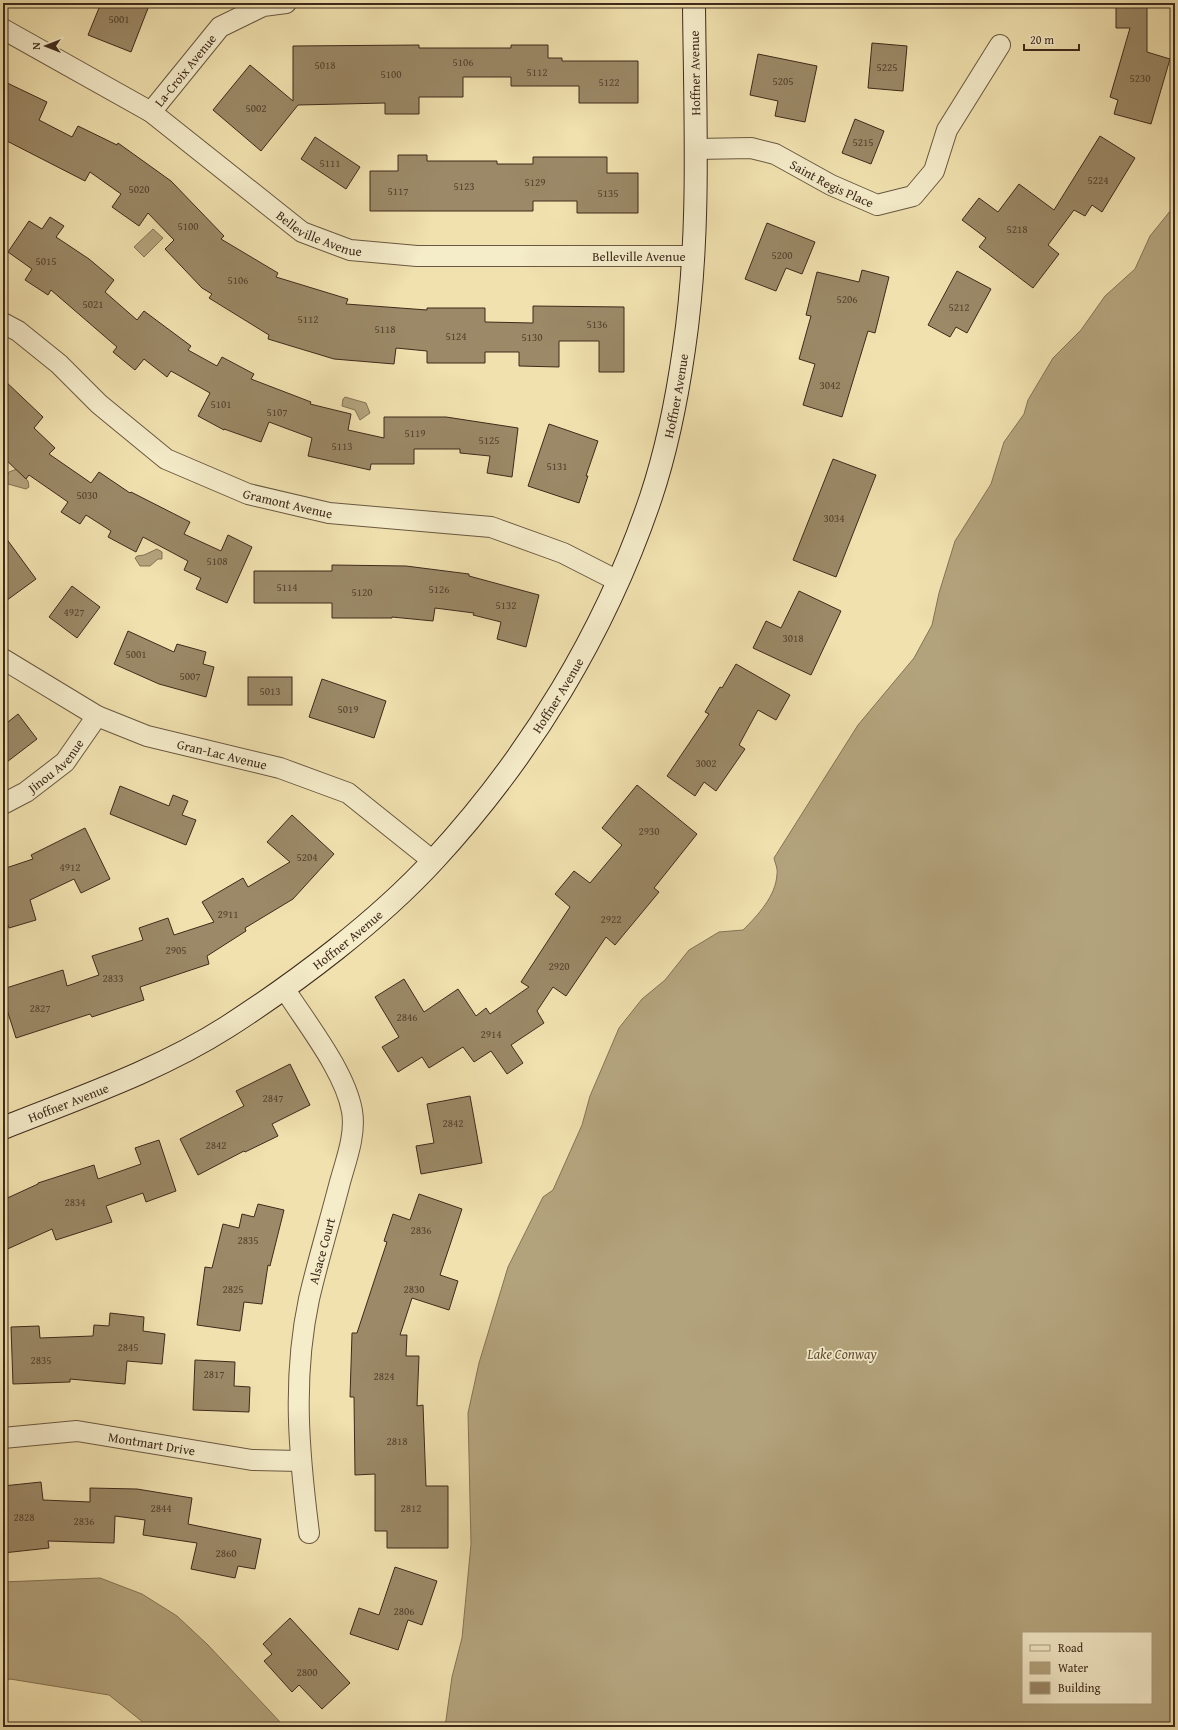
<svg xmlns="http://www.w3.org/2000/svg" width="1178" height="1730" font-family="'Gentium Book Plus',serif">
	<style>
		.water { fill: #b3a37c; stroke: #847355; fill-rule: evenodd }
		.building { fill: #9b8967; stroke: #3e2a1b }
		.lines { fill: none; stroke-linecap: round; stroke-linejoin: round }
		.minor-casing { stroke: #6a5840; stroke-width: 22 }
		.secondary-casing { stroke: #3e2a1b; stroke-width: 24 }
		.minor { stroke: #f5ecca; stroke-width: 20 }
		.secondary { stroke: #f5ecca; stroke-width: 22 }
		.labels { text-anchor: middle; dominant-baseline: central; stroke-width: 3.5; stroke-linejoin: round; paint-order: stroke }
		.number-label { font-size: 11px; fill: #55422e }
		.street-label { font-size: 13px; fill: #3e2a1b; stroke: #f5ecca }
		.water-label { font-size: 14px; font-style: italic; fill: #614e38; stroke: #f5ecca }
	</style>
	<rect width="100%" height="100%" fill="#f0e1ae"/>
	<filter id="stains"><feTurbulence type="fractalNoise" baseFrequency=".005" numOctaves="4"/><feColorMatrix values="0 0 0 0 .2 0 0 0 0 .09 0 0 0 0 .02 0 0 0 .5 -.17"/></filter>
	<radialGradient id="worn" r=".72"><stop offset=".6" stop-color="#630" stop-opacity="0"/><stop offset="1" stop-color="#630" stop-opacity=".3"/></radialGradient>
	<g class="water">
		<path d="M 1175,205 L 1175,1727 L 445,1727 L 452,1677 L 462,1638 L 471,1544 L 468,1413 L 479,1363 L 508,1267 L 543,1197 L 553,1190 L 582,1125 L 590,1096 L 619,1028 L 642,999 L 665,980 L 689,950 L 719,932 L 743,930 C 758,915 776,896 777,874 C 778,869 775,863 774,858 L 858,725 L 914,658 L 932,625 L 939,593 L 955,541 L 991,484 L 1004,442 L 1024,414 L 1028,400 L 1053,358 L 1081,330 L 1105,296 L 1135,269 L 1150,236 ZM 1023,1633 L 1151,1633 L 1151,1703 L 1023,1703 Z"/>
		<path d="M 153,229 L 163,238 L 144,257 L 134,247 Z"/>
		<path d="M 345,397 L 366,403 L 370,413 L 360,420 L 355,410 L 342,406 L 343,399 Z"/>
		<path d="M 17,469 L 28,481 L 29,487 L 26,489 L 8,484 L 7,477 L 9,472 Z"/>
		<path d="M 157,549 L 162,552 L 162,559 L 158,559 L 150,566 L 140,566 L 135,558 L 137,556 L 144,555 Z"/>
		<path d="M 100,1578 L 142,1594 L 177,1616 L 208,1645 L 281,1723 L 287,1727 L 149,1727 L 109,1695 L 10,1679 L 3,1682 L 3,1582 Z"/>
	</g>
	<g class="building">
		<path d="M 101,3 L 150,3 L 131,52 L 88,35 Z"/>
		<path d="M 1116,3 L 1147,3 L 1147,52 L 1170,59 L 1151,124 L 1114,114 L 1118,100 L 1110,97 L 1130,28 L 1116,28 Z"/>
		<path d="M 872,43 L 907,46 L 903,91 L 868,88 Z"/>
		<path d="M 419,45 L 419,48 L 511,48 L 511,45 L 548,45 L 548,58 L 562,58 L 562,61 L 638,61 L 638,103 L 579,103 L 579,86 L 511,86 L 511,77 L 463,77 L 463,97 L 419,97 L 419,114 L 385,114 L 385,103 L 298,105 L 261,151 L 213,110 L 250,65 L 293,101 L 293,46 Z"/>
		<path d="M 758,54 L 817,66 L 805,122 L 775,116 L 778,101 L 750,95 Z"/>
		<path d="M 3,81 L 47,102 L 39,120 L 72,137 L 78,126 L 117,145 L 118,143 L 171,181 L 224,236 L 221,239 L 278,273 L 276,277 L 348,299 L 346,304 L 427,310 L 427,308 L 485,308 L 485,322 L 533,323 L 533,306 L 624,307 L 624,372 L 599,372 L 599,341 L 559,341 L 559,367 L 519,366 L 519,352 L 485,352 L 485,363 L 427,363 L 427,351 L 396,348 L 394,364 L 334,359 L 268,339 L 269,335 L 209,298 L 212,294 L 202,288 L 165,249 L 174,240 L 148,213 L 139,226 L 112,207 L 121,194 L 90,172 L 85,181 L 3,139 Z"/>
		<path d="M 855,119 L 884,131 L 871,164 L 842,153 Z"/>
		<path d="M 1100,136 L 1135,158 L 1102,212 L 1092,205 L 1085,216 L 1074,210 L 1048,245 L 1059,254 L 1033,288 L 979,247 L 986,238 L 962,220 L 979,198 L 998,212 L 1019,184 L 1054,210 Z"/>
		<path d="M 315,137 L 360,167 L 346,189 L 301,159 Z"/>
		<path d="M 398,155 L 427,155 L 427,161 L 497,161 L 497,164 L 533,164 L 533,157 L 607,157 L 607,173 L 638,173 L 638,213 L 577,213 L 577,201 L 533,201 L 533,211 L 370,211 L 370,171 L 398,171 Z"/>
		<path d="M 50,217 L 64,226 L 56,237 L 89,259 L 114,280 L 105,292 L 137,320 L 144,311 L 191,346 L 188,350 L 217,366 L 222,357 L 254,374 L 251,379 L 311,402 L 310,404 L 351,414 L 348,430 L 384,438 L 384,417 L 446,417 L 518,428 L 512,477 L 487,473 L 490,456 L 460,453 L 460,449 L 414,449 L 414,464 L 371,464 L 370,470 L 308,456 L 312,438 L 269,422 L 261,442 L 224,429 L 224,430 L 198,416 L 210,393 L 171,371 L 167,377 L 144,359 L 135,370 L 113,352 L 117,347 L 51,290 L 48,295 L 25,280 L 32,269 L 8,252 L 29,221 L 42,229 Z"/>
		<path d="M 767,223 L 815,242 L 802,274 L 786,268 L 776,291 L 745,279 Z"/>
		<path d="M 862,270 L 889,277 L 875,333 L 868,331 L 842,417 L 803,405 L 815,364 L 799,359 L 811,316 L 806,315 L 817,272 L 859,282 Z"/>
		<path d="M 957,271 L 991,289 L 967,333 L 956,327 L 950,337 L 928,325 Z"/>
		<path d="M 3,379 L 43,417 L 34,428 L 55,448 L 49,454 L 91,483 L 99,472 L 130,493 L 131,492 L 190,522 L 184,534 L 221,551 L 228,535 L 252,547 L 227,603 L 196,589 L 201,578 L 184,570 L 188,561 L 143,537 L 136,552 L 108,537 L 111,531 L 86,515 L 80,524 L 61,512 L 68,502 L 29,475 L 26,479 L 3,457 Z"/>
		<path d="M 549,424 L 598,441 L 586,476 L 588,476 L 579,503 L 528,486 Z"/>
		<path d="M 833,459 L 876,475 L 836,577 L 793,560 Z"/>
		<path d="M 3,534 L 36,579 L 3,603 Z"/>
		<path d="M 332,565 L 406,566 L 469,574 L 469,576 L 539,595 L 526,647 L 497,639 L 501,622 L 473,615 L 474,613 L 435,608 L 433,621 L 392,617 L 392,618 L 332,618 L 332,603 L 254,603 L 254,571 L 332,571 Z"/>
		<path d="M 72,586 L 100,607 L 77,638 L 49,617 Z"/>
		<path d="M 799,591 L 841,611 L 811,675 L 753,648 L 766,621 L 781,628 Z"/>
		<path d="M 128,631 L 174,652 L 177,644 L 206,652 L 203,664 L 214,667 L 206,697 L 159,684 L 114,664 Z"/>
		<path d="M 736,664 L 790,695 L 776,720 L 758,710 L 739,745 L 745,749 L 716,791 L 704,782 L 695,796 L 667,776 L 709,714 L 705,712 L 720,687 L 722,688 Z"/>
		<rect x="248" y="677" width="44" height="28"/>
		<path d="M 322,679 L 386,701 L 374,738 L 309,717 Z"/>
		<path d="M 18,714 L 37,739 L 3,765 L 3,726 Z"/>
		<path d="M 637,785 L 697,834 L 654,888 L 659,892 L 615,945 L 606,937 L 566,996 L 553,987 L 537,1011 L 544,1023 L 511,1045 L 523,1063 L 507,1074 L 491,1051 L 474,1062 L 463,1047 L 429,1068 L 422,1057 L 398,1072 L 382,1047 L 399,1037 L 375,997 L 404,979 L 424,1012 L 458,989 L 476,1016 L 486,1008 L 490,1014 L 529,987 L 521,982 L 570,907 L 555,894 L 574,871 L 590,883 L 622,845 L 602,828 Z"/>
		<path d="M 120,786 L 169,806 L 173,795 L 188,801 L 182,815 L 196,820 L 186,845 L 110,814 Z"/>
		<path d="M 292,815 L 334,854 L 293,899 L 245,928 L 246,931 L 207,956 L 209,964 L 140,987 L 144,1000 L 92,1017 L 90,1014 L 16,1038 L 3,997 L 3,989 L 63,970 L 67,986 L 99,975 L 92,956 L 143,940 L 139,928 L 168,918 L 174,935 L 214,922 L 202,902 L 243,878 L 248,887 L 290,862 L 267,842 Z"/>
		<path d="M 85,828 L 110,879 L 81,893 L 74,879 L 30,900 L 36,920 L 9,928 L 3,912 L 3,869 L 33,859 L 31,855 Z"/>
		<path d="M 290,1064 L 310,1105 L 272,1124 L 278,1136 L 245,1152 L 244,1151 L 198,1175 L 180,1139 L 244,1106 L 236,1091 Z"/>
		<path d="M 470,1096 L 482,1163 L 421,1174 L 416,1146 L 434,1143 L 427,1104 Z"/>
		<path d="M 159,1140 L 176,1191 L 146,1202 L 143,1193 L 106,1206 L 112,1222 L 56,1240 L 52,1229 L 3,1251 L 3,1200 L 38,1184 L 38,1183 L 94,1165 L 98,1179 L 141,1164 L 135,1148 Z"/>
		<path d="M 419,1194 L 462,1209 L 440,1275 L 458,1281 L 449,1310 L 412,1298 L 400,1335 L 407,1335 L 406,1356 L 419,1356 L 417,1406 L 423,1405 L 426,1486 L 448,1486 L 448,1548 L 387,1548 L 387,1531 L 375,1531 L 375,1474 L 355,1475 L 354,1397 L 350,1397 L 352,1333 L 357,1333 L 387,1242 L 384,1241 L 393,1214 L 410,1220 Z"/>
		<path d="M 258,1204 L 284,1210 L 270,1266 L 268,1265 L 262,1304 L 244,1302 L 240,1331 L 197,1325 L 205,1267 L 212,1268 L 223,1224 L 239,1228 L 242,1214 L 254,1217 Z"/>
		<path d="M 110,1313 L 144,1317 L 143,1331 L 165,1334 L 162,1364 L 127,1361 L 125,1384 L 70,1379 L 70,1382 L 13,1384 L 11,1327 L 39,1326 L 40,1338 L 93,1336 L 94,1325 L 109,1326 Z"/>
		<path d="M 195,1360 L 235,1362 L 234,1386 L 250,1387 L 249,1412 L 193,1410 Z"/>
		<path d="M 41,1482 L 43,1500 L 90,1502 L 90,1488 L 137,1489 L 192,1498 L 188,1524 L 261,1539 L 255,1569 L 238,1566 L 235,1578 L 191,1569 L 197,1543 L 143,1535 L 145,1520 L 115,1516 L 114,1543 L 48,1541 L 49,1548 L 3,1553 L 3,1486 Z"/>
		<path d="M 395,1567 L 437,1581 L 422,1625 L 408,1620 L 398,1650 L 350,1634 L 359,1608 L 379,1615 Z"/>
		<path d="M 290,1618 L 350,1683 L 322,1709 L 299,1685 L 292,1692 L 264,1661 L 272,1654 L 263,1644 Z"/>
	</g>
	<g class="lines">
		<defs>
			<g id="minor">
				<path id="s1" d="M 3,29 L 151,112 L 302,232 L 350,250 L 417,256 L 694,256"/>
				<path id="s2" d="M 151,112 L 220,27 L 263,6 L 286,3"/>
				<path id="s3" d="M 696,149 L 751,148 L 775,154 L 831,185 L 877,205 L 913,196 L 934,171 L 947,130 L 1000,45"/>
				<path id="s4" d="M 3,323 L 18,331 L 59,364 L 99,404 L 166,459 L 248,494 L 329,513 L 491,527 L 563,553 L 618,581"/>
				<path id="s5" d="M 3,659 L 97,716 L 147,736 L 280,768 L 348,793 L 433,861"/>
				<path id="s6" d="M 3,804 L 26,792 L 65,762 L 97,716"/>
				<path d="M 284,988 C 306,1023 345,1071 352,1111 C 356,1135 346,1160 340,1182 C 330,1221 318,1260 309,1299 C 292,1379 299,1454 309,1533"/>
				<path id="s7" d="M 3,1438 L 77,1431 L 252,1460 L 300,1461"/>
			</g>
			<g id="secondary">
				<path id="s8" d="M 3,1128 C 78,1098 158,1071 227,1027 C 297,982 378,921 434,860 C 530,756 606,631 651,497 C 667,449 677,398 684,349 C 701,235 695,118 694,3"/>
			</g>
		</defs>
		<use href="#minor" class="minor-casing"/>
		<use href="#secondary" class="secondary-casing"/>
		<use href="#minor" class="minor"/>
		<use href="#secondary" class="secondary"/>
	</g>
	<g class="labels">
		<g class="number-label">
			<text x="119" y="19">5001</text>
			<text x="463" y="62">5106</text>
			<text x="325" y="65">5018</text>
			<text x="887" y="67">5225</text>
			<text x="537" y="72">5112</text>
			<text x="391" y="74">5100</text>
			<text x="1140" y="78">5230</text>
			<text x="783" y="81">5205</text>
			<text x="609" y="82">5122</text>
			<text x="256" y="108">5002</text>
			<text x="863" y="142">5215</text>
			<text x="330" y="163">5111</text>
			<text x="1098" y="180">5224</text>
			<text x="535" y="182">5129</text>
			<text x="464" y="186">5123</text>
			<text x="139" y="189">5020</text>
			<text x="398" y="191">5117</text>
			<text x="608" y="193">5135</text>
			<text x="188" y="226">5100</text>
			<text x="1017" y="229">5218</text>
			<text x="782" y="255">5200</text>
			<text x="46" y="261">5015</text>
			<text x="238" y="280">5106</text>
			<text x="847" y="299">5206</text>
			<text x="93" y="304">5021</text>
			<text x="959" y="307">5212</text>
			<text x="308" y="319">5112</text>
			<text x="597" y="324">5136</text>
			<text x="385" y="329">5118</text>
			<text x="456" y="336">5124</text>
			<text x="532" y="337">5130</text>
			<text x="830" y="385">3042</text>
			<text x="221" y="404">5101</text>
			<text x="277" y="412">5107</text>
			<text x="415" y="433">5119</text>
			<text x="489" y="440">5125</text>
			<text x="342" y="446">5113</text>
			<text x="557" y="466">5131</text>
			<text x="87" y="495">5030</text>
			<text x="834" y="518">3034</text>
			<text x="217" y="561">5108</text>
			<text x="287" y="587">5114</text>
			<text x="439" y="589">5126</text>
			<text x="362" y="592">5120</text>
			<text x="506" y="605">5132</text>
			<text x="74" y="612">4927</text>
			<text x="793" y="638">3018</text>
			<text x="136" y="654">5001</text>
			<text x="190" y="676">5007</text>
			<text x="270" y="691">5013</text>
			<text x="348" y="709">5019</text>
			<text x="706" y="763">3002</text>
			<text x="649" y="831">2930</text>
			<text x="307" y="857">5204</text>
			<text x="70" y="867">4912</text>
			<text x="228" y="914">2911</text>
			<text x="611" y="919">2922</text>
			<text x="176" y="950">2905</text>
			<text x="559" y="966">2920</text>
			<text x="113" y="978">2833</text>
			<text x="40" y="1008">2827</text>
			<text x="407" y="1017">2846</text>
			<text x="491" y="1034">2914</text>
			<text x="273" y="1098">2847</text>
			<text x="453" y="1123">2842</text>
			<text x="216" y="1145">2842</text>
			<text x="75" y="1202">2834</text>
			<text x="421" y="1230">2836</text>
			<text x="248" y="1240">2835</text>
			<text x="233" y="1289">2825</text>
			<text x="414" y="1289">2830</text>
			<text x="128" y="1347">2845</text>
			<text x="41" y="1360">2835</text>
			<text x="214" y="1374">2817</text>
			<text x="384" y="1376">2824</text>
			<text x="397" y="1441">2818</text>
			<text x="161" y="1508">2844</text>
			<text x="411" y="1508">2812</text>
			<text x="24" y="1517">2828</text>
			<text x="84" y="1521">2836</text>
			<text x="226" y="1553">2860</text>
			<text x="404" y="1611">2806</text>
			<text x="307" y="1672">2800</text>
		</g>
		<g class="street-label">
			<text stroke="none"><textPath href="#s2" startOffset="54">La-Croix Avenue</textPath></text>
			<text transform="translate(695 73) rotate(-91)">Hoffner Avenue</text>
			<text stroke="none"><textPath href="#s3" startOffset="144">Saint Regis Place</textPath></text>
			<text stroke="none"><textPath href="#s1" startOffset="379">Belleville Avenue</textPath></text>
			<text stroke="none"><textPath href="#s1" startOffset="703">Belleville Avenue</textPath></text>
			<text stroke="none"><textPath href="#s8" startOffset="1043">Hoffner Avenue</textPath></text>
			<text stroke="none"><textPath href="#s4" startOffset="343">Gramont Avenue</textPath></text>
			<text stroke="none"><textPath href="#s8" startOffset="719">Hoffner Avenue</textPath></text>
			<text stroke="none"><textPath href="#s5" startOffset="241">Gran-Lac Avenue</textPath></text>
			<text stroke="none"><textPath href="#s6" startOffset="66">Jinou Avenue</textPath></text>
			<text stroke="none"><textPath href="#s8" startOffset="395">Hoffner Avenue</textPath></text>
			<text stroke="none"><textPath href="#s8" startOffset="70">Hoffner Avenue</textPath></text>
			<text transform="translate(322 1251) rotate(-75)">Alsace Court</text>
			<text stroke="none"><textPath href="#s7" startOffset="150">Montmart Drive</textPath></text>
		</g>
		<g class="water-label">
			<text x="842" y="1354">Lake Conway</text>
		</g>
	</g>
	<rect width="1178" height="1730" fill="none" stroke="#f0e1ae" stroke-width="16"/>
	<rect x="4" y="4" width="1170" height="1722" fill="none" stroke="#3e2a1b" stroke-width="2"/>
	<rect x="8" y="8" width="1162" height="1714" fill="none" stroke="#3e2a1b"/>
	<rect x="1022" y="1632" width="130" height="72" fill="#f5ecca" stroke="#ac9e84"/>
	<rect x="1030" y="1645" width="20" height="6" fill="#f5ecca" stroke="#ac9e84"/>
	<text x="1058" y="1652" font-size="12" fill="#3e2a1b">Road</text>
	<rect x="1030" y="1662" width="20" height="12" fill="#b3a37c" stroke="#ac9e84"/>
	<text x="1058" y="1672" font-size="12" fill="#3e2a1b">Water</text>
	<rect x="1030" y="1682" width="20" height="12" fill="#9b8967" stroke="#ac9e84"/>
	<text x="1058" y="1692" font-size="12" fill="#3e2a1b">Building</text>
	<g transform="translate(46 46) rotate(270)" stroke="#f5ecca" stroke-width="3" paint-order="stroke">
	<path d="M0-3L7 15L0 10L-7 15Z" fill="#3e2a1b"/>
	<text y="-6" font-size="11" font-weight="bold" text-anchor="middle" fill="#3e2a1b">N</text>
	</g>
	<path d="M1024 44v6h55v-6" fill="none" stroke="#3e2a1b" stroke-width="2"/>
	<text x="1030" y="44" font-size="12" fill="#3e2a1b" stroke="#f5ecca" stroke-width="3" paint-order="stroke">20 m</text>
	<rect width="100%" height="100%" filter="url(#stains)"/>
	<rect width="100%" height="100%" fill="url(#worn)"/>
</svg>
